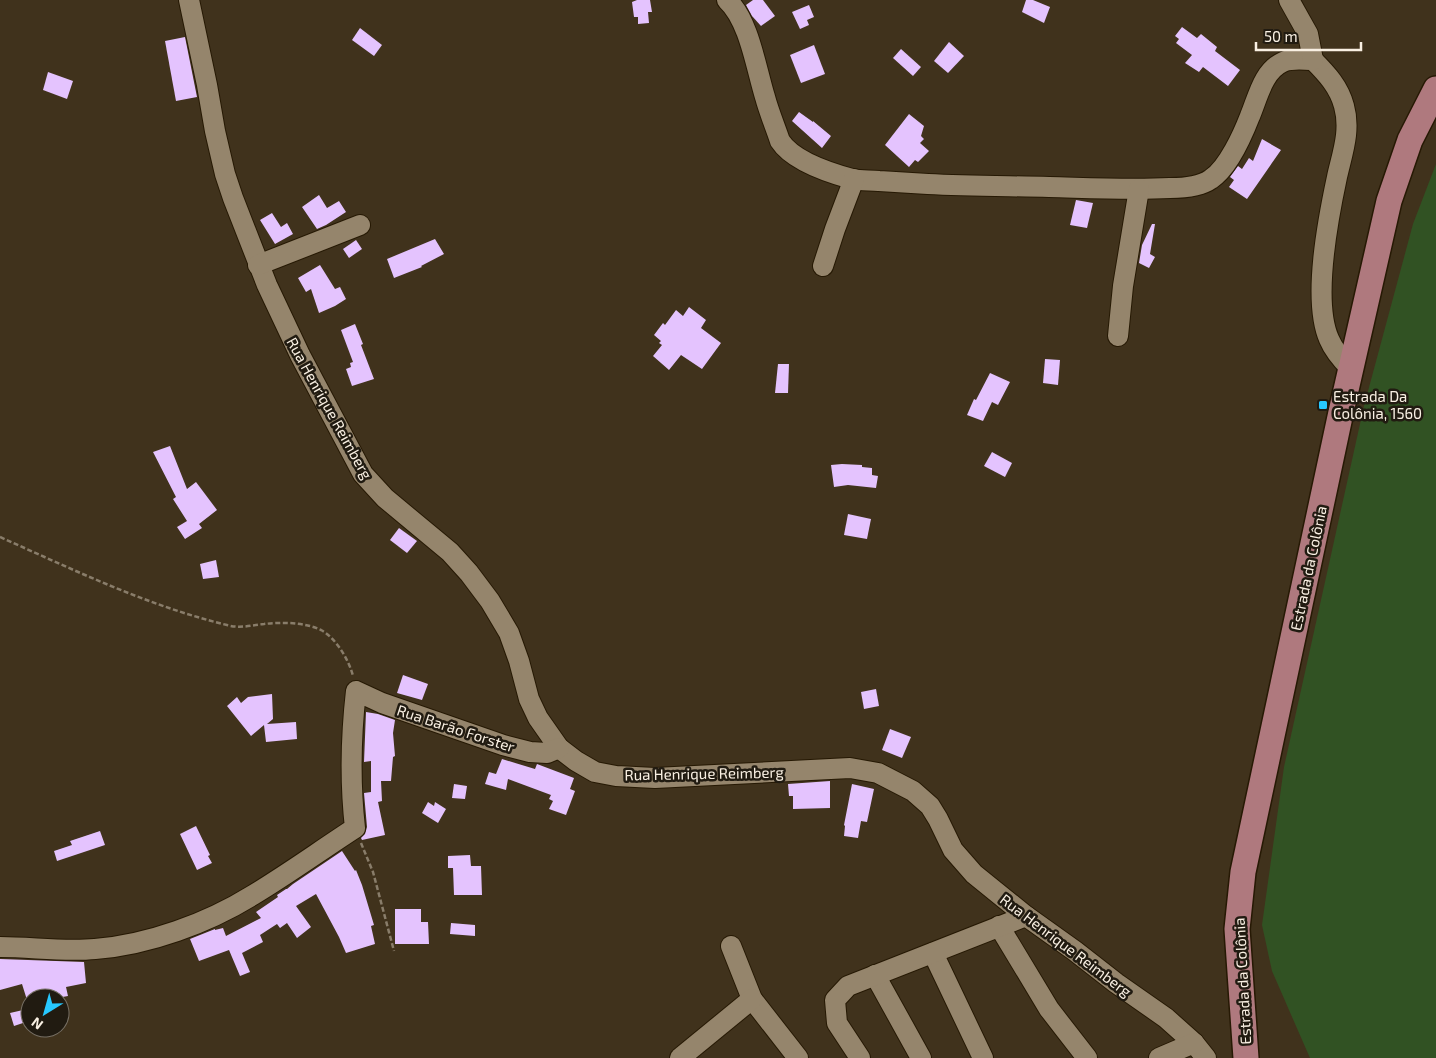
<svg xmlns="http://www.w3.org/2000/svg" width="1436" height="1058" font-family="'Exo 2',sans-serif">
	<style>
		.green { fill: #315223 }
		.building { fill: #e4c3fe }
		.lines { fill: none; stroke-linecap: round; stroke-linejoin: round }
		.minor-casing { stroke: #261904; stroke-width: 22 }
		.major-casing { stroke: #261904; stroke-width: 28 }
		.path { stroke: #897d6a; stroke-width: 2.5; stroke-dasharray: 5 2.5; stroke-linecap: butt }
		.minor { stroke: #95856c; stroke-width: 20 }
		.major { stroke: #af797e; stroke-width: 25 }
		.poi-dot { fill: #27c8ff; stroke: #211b11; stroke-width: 2 }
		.labels { text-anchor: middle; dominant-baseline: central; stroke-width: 5; stroke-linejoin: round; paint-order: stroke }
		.poi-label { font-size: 15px; fill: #f9f0e3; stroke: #211b11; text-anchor: start }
		.street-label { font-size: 15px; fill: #f9f0e3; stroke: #211b11 }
	</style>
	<rect width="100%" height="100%" fill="#40321c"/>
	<path class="green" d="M 1436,164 L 1436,1058 L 1310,1058 L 1272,971 L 1262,925 L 1284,767 L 1364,406 L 1413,224 Z"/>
	<g class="building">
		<path d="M 637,0 L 650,0 L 652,12 L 648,12 L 649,23 L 638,24 L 638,17 L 634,17 L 632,2 Z"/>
		<path d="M 753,0 L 763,0 L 775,16 L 761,26 L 752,16 L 746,5 Z"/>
		<path d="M 1026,0 L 1033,0 L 1050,7 L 1044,23 L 1022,12 Z"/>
		<path d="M 809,5 L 814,17 L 807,20 L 809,25 L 800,29 L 792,12 Z"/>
		<path d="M 1182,27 L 1197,38 L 1201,34 L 1217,47 L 1215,51 L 1240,70 L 1228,86 L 1203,67 L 1199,72 L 1185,63 L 1192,55 L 1176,43 L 1179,39 L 1175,36 Z"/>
		<path d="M 360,28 L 382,45 L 374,56 L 352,40 Z"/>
		<path d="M 185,37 L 197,97 L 176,101 L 165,41 Z"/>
		<path d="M 949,42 L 964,56 L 948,73 L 934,61 Z"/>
		<path d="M 814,45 L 825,74 L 801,83 L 790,55 Z"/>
		<path d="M 901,49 L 921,67 L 913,76 L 893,58 Z"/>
		<path d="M 48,72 L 73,81 L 67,99 L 43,90 Z"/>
		<path d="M 799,112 L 813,122 L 813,121 L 831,136 L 822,148 L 792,121 Z"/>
		<path d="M 909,114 L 924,126 L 921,136 L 924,139 L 920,143 L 929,151 L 918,162 L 915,160 L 909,167 L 885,145 Z"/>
		<path d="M 1262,139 L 1281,150 L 1247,199 L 1229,187 L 1234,180 L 1230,177 L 1238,166 L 1242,169 L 1249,158 L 1253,161 Z"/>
		<path d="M 319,195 L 327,208 L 339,201 L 346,212 L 326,225 L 317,229 L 302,207 Z"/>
		<path d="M 1076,200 L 1093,203 L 1087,228 L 1070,225 Z"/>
		<path d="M 272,213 L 281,227 L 287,223 L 293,234 L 275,244 L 260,220 Z"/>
		<path d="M 1152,224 L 1155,224 L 1150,254 L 1155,257 L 1149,268 L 1139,263 L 1142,245 Z"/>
		<path d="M 435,239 L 444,254 L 421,266 L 422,267 L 394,278 L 387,259 Z"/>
		<path d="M 356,240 L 362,249 L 349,258 L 343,249 Z"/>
		<path d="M 320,265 L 335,289 L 340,287 L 346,299 L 335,306 L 319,313 L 311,289 L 306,292 L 298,278 Z"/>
		<path d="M 689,307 L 706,320 L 701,328 L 721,343 L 702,369 L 681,355 L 669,370 L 653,356 L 662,345 L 659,343 L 661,341 L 654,335 L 663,323 L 665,325 L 676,310 L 683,316 Z"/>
		<path d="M 355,324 L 363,344 L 361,345 L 374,379 L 352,386 L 346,369 L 351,367 L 350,363 L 353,362 L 341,330 Z"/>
		<path d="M 1045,359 L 1060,360 L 1058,385 L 1043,383 Z"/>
		<path d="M 778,364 L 789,364 L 788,393 L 775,393 Z"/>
		<path d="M 990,373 L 1010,382 L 998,405 L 992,402 L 983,421 L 967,415 L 974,399 L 976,400 Z"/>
		<path d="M 170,446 L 187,489 L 196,482 L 217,510 L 199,524 L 202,528 L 185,539 L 177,527 L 187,521 L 173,499 L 176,497 L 153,452 Z"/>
		<path d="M 992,452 L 1012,463 L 1005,477 L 984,466 Z"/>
		<path d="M 842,464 L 862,465 L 862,467 L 872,468 L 872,475 L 878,476 L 876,488 L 848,485 L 834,487 L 831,465 Z"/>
		<path d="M 848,514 L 871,519 L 867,539 L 844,535 Z"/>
		<path d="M 399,528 L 417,541 L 407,553 L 390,540 Z"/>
		<path d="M 216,560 L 219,577 L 203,579 L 200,564 Z"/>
		<path d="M 403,675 L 428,684 L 422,700 L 397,693 Z"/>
		<path d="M 876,689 L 879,706 L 864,709 L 861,692 Z"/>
		<path d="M 272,694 L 273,719 L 267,724 L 296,722 L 297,739 L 266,742 L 264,725 L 251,736 L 227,706 L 237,697 L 241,703 L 248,697 Z"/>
		<path d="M 366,712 L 378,714 L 395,720 L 393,733 L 395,756 L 393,757 L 391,781 L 381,781 L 382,801 L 378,802 L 385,835 L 362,840 L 361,838 L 365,834 L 367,827 L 364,793 L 371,792 L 371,761 L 364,762 Z"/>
		<path d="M 890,729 L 911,737 L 902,758 L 882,750 Z"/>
		<path d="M 502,759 L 535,769 L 537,764 L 574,778 L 570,789 L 575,791 L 566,815 L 549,809 L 553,801 L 549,799 L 551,795 L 508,779 L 506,790 L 485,784 L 489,772 L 496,774 Z"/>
		<path d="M 830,781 L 830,808 L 793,809 L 793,796 L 789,796 L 788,784 Z"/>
		<path d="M 454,784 L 467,786 L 465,799 L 452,798 Z"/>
		<path d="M 852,784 L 874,789 L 867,822 L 861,821 L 858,838 L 844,836 L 845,826 L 844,825 Z"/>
		<path d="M 428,802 L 434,806 L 435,802 L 446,809 L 438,823 L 422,813 Z"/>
		<path d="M 196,826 L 210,855 L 208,856 L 212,863 L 197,870 L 180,834 Z"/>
		<path d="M 100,831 L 105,845 L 57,861 L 54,851 L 72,845 L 70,841 Z"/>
		<path d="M 342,851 L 355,871 L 356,870 L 362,885 L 374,925 L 371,926 L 375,944 L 346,953 L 339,937 L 316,894 L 296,906 L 311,927 L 297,938 L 287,923 L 280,928 L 277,924 L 260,935 L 263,942 L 242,953 L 250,972 L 240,976 L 229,950 L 199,961 L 190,939 L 215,929 L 215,930 L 223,928 L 226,936 L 261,918 L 256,912 L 278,897 L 277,895 L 286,889 L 287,889 L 293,884 Z"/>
		<path d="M 470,855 L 471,866 L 481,866 L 482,895 L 454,895 L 453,868 L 448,868 L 448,856 Z"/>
		<path d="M 395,909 L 421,909 L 421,922 L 428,922 L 429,944 L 395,944 Z"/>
		<path d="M 451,923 L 475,925 L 475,936 L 450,934 Z"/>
		<path d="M 0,959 L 84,962 L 86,983 L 66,987 L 68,996 L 57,998 L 30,998 L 30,1000 L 27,1000 L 22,984 L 0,990 Z"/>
		<path d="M 23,1010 L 26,1022 L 14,1026 L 10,1013 Z"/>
	</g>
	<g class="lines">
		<defs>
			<g id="minor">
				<path d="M 189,0 L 207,85 L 215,131 L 225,174 L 233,198 L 267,285 L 300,355 L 363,474 L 385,498 L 450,552 L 469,573 L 490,601 L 509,633 L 519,661 L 529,699 L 538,718 L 559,748 L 576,761 L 595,772 L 616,776 L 655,778 L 850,768 L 878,773 L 913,791 L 930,806 L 938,819 L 953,850 L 974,874 L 1026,916 L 1075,951 L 1116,983 L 1166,1018 L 1194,1043 L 1206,1058"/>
				<path d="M 727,0 C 749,20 756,68 765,97 C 769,112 775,126 780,141 C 793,161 830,173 852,179 C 861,181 870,180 879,181 C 895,182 912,183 928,184 C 968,186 1009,186 1049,187 C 1090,188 1130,190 1170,188 C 1183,188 1200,187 1211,179 C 1228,168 1243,134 1250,116 C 1258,97 1263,71 1283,62 C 1292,58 1303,60 1313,60 C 1327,74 1339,87 1344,106 C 1351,131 1342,154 1337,177 C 1328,219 1312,300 1329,339 C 1334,351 1342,360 1351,369"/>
				<path d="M 1289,0 L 1308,34 L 1313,60"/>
				<path d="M 258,265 L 360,225"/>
				<path d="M 823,266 L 835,229 L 854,179"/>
				<path d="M 1118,336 L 1123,286 L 1139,189"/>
				<path d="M 999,926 L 1049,1009 L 1087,1058"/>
				<path d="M 731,946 L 752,999 L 798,1058"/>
				<path d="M 0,947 C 32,947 63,952 95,949 C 148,945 208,923 253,895 C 288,874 321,850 355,828 C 350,784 351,735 356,691 L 382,703 L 503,745 L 530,752 L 547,753 L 559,748"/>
				<path d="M 933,953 L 983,1058"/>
				<path d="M 875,975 L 921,1058"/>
				<path d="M 680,1058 L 752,999"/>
				<path d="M 860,1058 L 837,1023 L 835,1000 L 848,986 L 1026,916"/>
				<path d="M 1159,1058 L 1194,1043"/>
			</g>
			<path id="major" d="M 1246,1058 L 1237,929 L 1243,872 L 1341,412 L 1389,201 L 1410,140 L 1436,89"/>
		</defs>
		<use href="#minor" class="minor-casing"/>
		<use href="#major" class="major-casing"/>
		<g class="path">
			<path d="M 0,537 C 74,570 148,606 227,625 C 240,629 252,625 264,624 C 282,622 304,622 321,630 C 336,638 349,660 353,676"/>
			<path d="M 361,843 L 373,872 L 394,951"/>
		</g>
		<use href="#minor" class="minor"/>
		<use href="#major" class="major"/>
	</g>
	<rect class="poi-dot" x="1318" y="400" width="10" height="10" rx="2.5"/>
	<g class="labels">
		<g class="poi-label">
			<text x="1333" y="396">Estrada Da<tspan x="1333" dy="17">Colônia, 1560</tspan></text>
		</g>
		<g class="street-label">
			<text transform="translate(330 408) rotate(61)">Rua Henrique Reimberg</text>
			<text transform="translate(1308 568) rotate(-78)">Estrada da Colônia</text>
			<text transform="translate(456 728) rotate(18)">Rua Barão Forster</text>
			<text transform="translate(704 773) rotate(-1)">Rua Henrique Reimberg</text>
			<text transform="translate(1066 945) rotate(37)">Rua Henrique Reimberg</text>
			<text transform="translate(1242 981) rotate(-93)">Estrada da Colônia</text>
		</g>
	</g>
	<g transform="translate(45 1013) rotate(217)"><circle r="24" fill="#211b11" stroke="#777065"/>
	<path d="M0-4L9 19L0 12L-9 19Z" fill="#27c8ff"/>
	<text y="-8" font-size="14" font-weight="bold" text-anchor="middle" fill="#f9f0e3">N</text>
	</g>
	<path d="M1256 42v8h105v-8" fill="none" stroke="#f9f0e3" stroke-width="2.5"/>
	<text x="1264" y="42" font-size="15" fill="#f9f0e3" stroke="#211b11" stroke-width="4" paint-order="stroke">50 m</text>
</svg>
